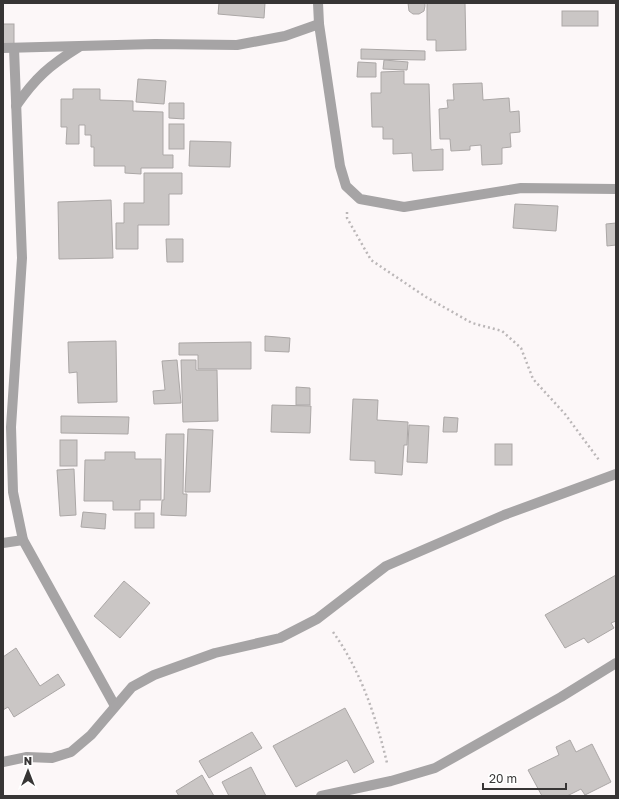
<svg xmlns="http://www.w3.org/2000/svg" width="619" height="799" font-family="'Golos Text',sans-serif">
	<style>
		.building { fill: #cac6c5; stroke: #aba7a6 }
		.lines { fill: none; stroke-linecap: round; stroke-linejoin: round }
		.path { stroke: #bbb7b8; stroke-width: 2.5; stroke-dasharray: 2 3; stroke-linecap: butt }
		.minor { stroke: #a6a4a5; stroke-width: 10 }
	</style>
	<rect width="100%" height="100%" fill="#fcf7f8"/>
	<g class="building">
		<path d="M 219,3 L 265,3 L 264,18 L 218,14 Z"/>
		<path d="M 408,3 L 425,3 L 425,6 L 424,11 L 419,14 L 413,14 L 409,11 Z"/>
		<path d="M 427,3 L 465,3 L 466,50 L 436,51 L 436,40 L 427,40 Z"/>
		<rect x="562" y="11" width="36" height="15"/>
		<rect x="3" y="24" width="11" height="20"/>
		<path d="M 361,49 L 425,51 L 425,60 L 361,59 Z"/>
		<path d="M 384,60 L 408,62 L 407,70 L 383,69 Z"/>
		<path d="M 358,62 L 376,63 L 376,77 L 357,77 Z"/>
		<path d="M 404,71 L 404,84 L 429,84 L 431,150 L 443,149 L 443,170 L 413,171 L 412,153 L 393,154 L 393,139 L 383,139 L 383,127 L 372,127 L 371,93 L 381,93 L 381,72 Z"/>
		<path d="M 138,79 L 166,81 L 164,104 L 136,102 Z"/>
		<path d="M 482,83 L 483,100 L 509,98 L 510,112 L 519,111 L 520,132 L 510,133 L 511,147 L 502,148 L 502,164 L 482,165 L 481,145 L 470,146 L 470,150 L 451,151 L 450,139 L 440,139 L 439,109 L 448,108 L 447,100 L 454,100 L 453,84 Z"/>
		<path d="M 73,89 L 100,89 L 100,100 L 133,101 L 133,111 L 163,112 L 163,155 L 173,155 L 173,168 L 141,168 L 141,174 L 125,173 L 125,166 L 94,166 L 94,147 L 91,147 L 91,135 L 85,135 L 85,125 L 79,125 L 79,144 L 66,144 L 67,127 L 61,127 L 61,99 L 73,99 Z"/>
		<path d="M 169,103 L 184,103 L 184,119 L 169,118 Z"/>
		<rect x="169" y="124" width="15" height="25"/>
		<path d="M 190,141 L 231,142 L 230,167 L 189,166 Z"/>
		<path d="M 144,173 L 182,173 L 182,194 L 169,194 L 169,225 L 138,225 L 138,249 L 116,249 L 116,223 L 124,223 L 124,203 L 144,203 Z"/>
		<path d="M 111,200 L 113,258 L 59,259 L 58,202 Z"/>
		<path d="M 515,204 L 558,206 L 556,231 L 513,228 Z"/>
		<path d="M 616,223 L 616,245 L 607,246 L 606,224 Z"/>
		<path d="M 166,239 L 183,239 L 183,262 L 167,262 Z"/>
		<path d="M 265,336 L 290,338 L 289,352 L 265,351 Z"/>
		<path d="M 116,341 L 117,402 L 78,403 L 77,372 L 69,373 L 68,342 Z"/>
		<path d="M 251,342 L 251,369 L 198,369 L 198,355 L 179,355 L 179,343 Z"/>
		<path d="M 177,360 L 181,403 L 154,404 L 153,391 L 165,390 L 162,361 Z"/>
		<path d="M 181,360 L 196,360 L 196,370 L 217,370 L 218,421 L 183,422 Z"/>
		<path d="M 296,387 L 310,388 L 310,405 L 296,405 Z"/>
		<path d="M 353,399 L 378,400 L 377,420 L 408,422 L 407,445 L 404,445 L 402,475 L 375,473 L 375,461 L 350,460 Z"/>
		<path d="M 272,405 L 311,406 L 310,433 L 271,432 Z"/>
		<path d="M 61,416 L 129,417 L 128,434 L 61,433 Z"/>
		<path d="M 444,417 L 458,418 L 457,432 L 443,432 Z"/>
		<path d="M 409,425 L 429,426 L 427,463 L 407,462 Z"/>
		<path d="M 188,429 L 213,430 L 210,492 L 185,492 Z"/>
		<path d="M 166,434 L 184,434 L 183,494 L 187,494 L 186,516 L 161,515 L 162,500 L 164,500 Z"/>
		<rect x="60" y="440" width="17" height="26"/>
		<rect x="495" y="444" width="17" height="21"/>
		<path d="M 105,452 L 135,452 L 135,459 L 161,459 L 161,500 L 140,500 L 140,510 L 113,510 L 113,501 L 84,501 L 85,460 L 105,460 Z"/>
		<path d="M 74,469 L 76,515 L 60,516 L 57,470 Z"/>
		<path d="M 83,512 L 106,514 L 105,529 L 81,527 Z"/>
		<rect x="135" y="513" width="19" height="15"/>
		<path d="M 616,575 L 616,621 L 611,623 L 614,628 L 588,643 L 584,638 L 565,648 L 545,615 Z"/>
		<path d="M 124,581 L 150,603 L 120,638 L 94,616 Z"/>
		<path d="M 16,648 L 40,686 L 58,674 L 65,685 L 14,717 L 8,707 L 3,710 L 3,657 Z"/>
		<path d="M 345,708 L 374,762 L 354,773 L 347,760 L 296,787 L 273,746 Z"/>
		<path d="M 252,732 L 262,748 L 209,778 L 199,761 Z"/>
		<path d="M 570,740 L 576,752 L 592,744 L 611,782 L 585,795 L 581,789 L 567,796 L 542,796 L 528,770 L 559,755 L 556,747 Z"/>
		<path d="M 251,767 L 266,796 L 229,796 L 222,782 Z"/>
		<path d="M 202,775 L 214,796 L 179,796 L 176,791 Z"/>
	</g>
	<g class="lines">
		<g class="path">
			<path d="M 347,212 L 347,218 L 371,260 L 426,297 L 472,323 L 502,331 L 521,348 L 533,379 L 565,414 L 599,460"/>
			<path d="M 333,632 C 361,671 376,717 387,763"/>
		</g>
		<g class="minor">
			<path d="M 318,3 L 319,24 L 340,166 L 346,186 L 360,199 L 404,207 L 521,188 L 616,189"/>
			<path d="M 3,48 L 155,44 L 237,45 L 285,36 L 319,24"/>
			<path d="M 14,48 L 22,258 L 11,427 L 13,492 L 23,540 L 115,706"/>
			<path d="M 16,106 C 35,78 50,65 79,47"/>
			<path d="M 3,543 L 23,540"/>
			<path d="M 3,762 L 27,757 L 52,758 L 71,752 L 91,735 L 132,687 L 154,675 L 215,653 L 280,638 L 317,619 L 386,566 L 504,515 L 616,474"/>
			<path d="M 321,796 L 391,781 L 435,768 L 561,697 L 616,663"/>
		</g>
	</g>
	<rect width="619" height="799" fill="none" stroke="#373535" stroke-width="8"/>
	<g transform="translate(28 771)" stroke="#ffffff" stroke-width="3" paint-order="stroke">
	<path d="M0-3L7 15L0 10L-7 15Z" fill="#373535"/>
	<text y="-6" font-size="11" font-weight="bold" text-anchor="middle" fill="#373535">N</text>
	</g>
	<path d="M483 783v6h83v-6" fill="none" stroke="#373535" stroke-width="2"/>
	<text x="489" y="783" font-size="12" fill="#373535" stroke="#ffffff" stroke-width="3" paint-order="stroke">20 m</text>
</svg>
